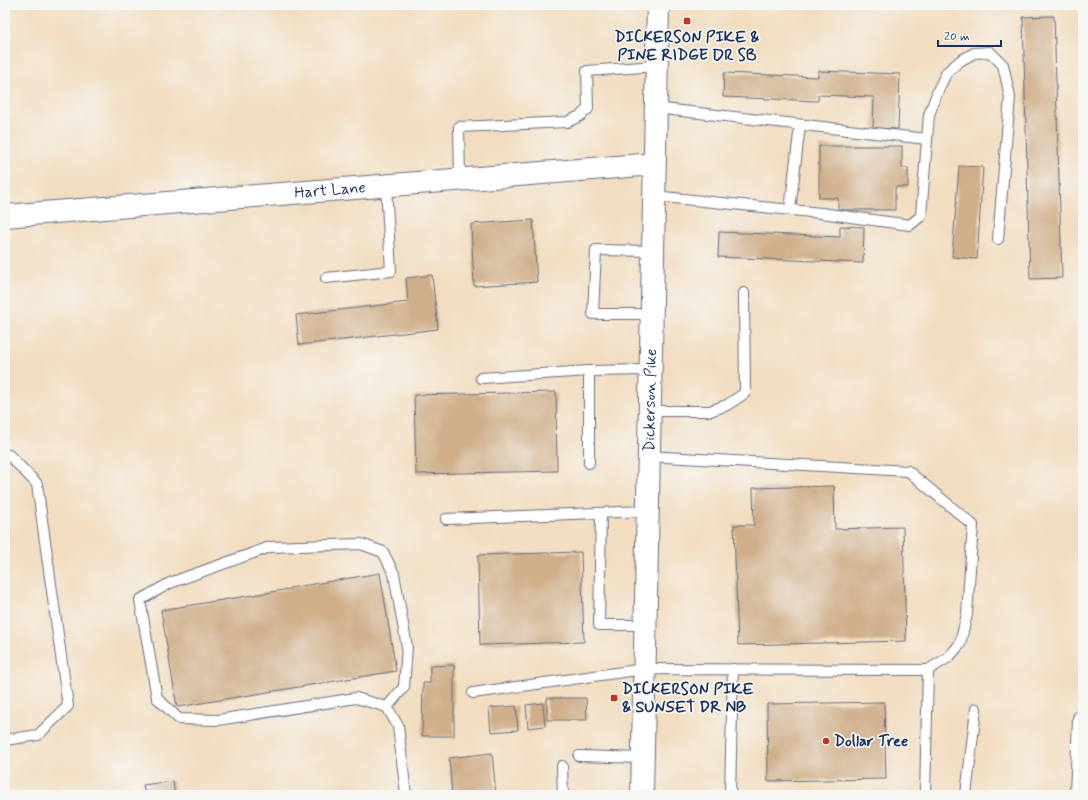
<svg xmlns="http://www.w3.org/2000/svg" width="1088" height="800" font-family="Mynerve,sans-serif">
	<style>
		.building { fill: #cfae89 }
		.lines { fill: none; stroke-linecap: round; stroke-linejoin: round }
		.lane-casing { stroke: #666c80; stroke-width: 12 }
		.street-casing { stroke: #666c80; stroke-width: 22 }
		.secondary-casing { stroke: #666c80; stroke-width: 24 }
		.primary-casing { stroke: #666c80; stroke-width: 24 }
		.lane { stroke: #fff; stroke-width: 10 }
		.street { stroke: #fff; stroke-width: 20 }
		.secondary { stroke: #fff; stroke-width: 22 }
		.primary { stroke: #fff; stroke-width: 22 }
		.poi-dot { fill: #c8321e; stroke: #f6f6f2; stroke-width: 1.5 }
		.labels { text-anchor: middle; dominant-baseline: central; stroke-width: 3.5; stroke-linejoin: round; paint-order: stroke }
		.poi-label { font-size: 16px; font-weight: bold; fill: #1b2f5e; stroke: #f6f6f2; text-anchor: start }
		.street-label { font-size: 16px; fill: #1b2f5e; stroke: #f6f6f2 }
	</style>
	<rect width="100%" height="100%" fill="#f6f6f2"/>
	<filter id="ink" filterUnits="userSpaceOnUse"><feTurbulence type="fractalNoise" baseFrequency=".025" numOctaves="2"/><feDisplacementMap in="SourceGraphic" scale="8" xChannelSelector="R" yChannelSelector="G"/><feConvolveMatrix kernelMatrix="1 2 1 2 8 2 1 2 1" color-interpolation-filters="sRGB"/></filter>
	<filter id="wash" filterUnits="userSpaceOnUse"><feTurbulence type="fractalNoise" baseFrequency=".012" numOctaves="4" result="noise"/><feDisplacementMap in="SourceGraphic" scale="16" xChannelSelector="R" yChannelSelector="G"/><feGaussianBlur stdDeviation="0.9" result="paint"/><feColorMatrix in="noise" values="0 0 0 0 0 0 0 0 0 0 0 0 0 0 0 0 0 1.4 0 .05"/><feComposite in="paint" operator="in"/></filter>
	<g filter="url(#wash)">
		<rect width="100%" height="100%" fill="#f2ddc0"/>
		<g id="blocks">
			<g class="building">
				<path d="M 1054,16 L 1062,278 L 1030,279 L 1023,17 Z"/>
				<path d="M 818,71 L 900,74 L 898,129 L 873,128 L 874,97 L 818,95 L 818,101 L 723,97 L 724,73 L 818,77 Z"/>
				<path d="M 819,146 L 902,146 L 902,168 L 908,168 L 908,187 L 895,187 L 895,210 L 838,210 L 838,198 L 819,198 Z"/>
				<path d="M 959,166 L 983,167 L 977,259 L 952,257 Z"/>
				<path d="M 533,220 L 537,282 L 474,286 L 471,224 Z"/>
				<path d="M 840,226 L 864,227 L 863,263 L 718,257 L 719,232 L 840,237 Z"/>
				<path d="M 432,275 L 438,329 L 299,345 L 296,315 L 408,302 L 406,278 Z"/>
				<path d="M 556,392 L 557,471 L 416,474 L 414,395 Z"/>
				<path d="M 834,486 L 835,529 L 903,527 L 906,641 L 738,645 L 734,525 L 754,525 L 753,488 Z"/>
				<path d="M 581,552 L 584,642 L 480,645 L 478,555 Z"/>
				<path d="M 380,573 L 396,671 L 177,707 L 161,610 L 290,589 L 290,588 Z"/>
				<path d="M 454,665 L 454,736 L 422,736 L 423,683 L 430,683 L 430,666 Z"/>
				<path d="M 547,698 L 586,698 L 587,720 L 547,720 Z"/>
				<path d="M 884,702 L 886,779 L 768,781 L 767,704 Z"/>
				<path d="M 543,703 L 545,726 L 528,728 L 526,705 Z"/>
				<path d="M 516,706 L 518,730 L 491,732 L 489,708 Z"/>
				<path d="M 492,753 L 496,795 L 452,795 L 449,758 Z"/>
				<path d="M 173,781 L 175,795 L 145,795 L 143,785 Z"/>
			</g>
		</g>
	</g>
	<g filter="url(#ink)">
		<use href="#blocks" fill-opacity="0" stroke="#666c80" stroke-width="1"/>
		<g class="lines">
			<defs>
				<g id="lane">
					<path d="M 655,108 L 927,139"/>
					<path d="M 460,180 L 459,127 L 567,122 L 580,116 L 588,109 L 587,71 L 656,66"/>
					<path d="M 654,196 L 821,213 L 910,225 L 921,216 L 929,115 L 939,88 L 947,72 L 960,61 L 974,53 L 990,52 L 1003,65 L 1010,97 L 998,239"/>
					<path d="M 790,210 L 800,125"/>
					<path d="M 326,278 L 391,271 L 386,186"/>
					<path d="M 651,314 L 593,314 L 596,250 L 653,251"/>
					<path d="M 481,378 L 589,371"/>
					<path d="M 649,411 L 710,411 L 727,405 L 745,393 L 744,293"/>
					<path d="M 5,456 L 9,455 L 37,484 L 68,706 L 38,735 L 5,740"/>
					<path d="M 648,456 L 908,471 L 973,525 L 967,614 L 960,644 L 949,657 L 928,670"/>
					<path d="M 589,463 L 589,371 L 650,370"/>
					<path d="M 601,513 L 599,625 L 645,625"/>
					<path d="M 446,519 L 647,511"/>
					<path d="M 473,693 L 644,669 L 928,670 L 925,795"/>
					<path d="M 387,707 L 404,687 L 407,647 L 394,574 L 383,552 L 361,544 L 270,547 L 170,583 L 140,600 L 157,698 L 179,719 L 218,720 L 356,698 L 387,707 L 398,726 L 406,795"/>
					<path d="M 579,756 L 642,758"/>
					<path d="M 562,766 L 563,795"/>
					<path d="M 730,795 L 733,669"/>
					<path d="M 966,795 L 976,709"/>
				</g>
				<path id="street" d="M 1080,795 L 1083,719"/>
				<g id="secondary">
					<path id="s1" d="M 5,216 L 654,164"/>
				</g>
				<g id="primary">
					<path id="s2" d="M 642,795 L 658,5"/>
				</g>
			</defs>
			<use href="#lane" class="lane-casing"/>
			<use href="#street" class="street-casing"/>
			<use href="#secondary" class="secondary-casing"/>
			<use href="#primary" class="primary-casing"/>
			<use href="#lane" class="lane"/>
			<use href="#street" class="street"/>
			<use href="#secondary" class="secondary"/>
			<use href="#primary" class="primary"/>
		</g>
	</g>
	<g class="poi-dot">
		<rect x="683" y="17" width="8" height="8" rx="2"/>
		<rect x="610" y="694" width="8" height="8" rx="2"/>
		<circle cx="826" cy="741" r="4"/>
	</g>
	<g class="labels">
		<g class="poi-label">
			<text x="687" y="37" text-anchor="middle">DICKERSON PIKE &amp;<tspan x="687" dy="18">PINE RIDGE DR SB</tspan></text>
			<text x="622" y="689">DICKERSON PIKE<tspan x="622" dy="18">&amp; SUNSET DR NB</tspan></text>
			<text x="834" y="741">Dollar Tree</text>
		</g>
		<g class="street-label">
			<text stroke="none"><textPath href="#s1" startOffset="326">Hart Lane</textPath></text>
			<text stroke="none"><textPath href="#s2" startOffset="395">Dickerson Pike</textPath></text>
		</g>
	</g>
	<rect width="1088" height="800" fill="none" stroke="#f6f6f2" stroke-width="20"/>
	<path d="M938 40v6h63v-6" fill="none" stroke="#1b2f5e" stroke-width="2"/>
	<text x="944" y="40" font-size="12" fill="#1b2f5e" stroke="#f6f6f2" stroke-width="3" paint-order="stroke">20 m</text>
</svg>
